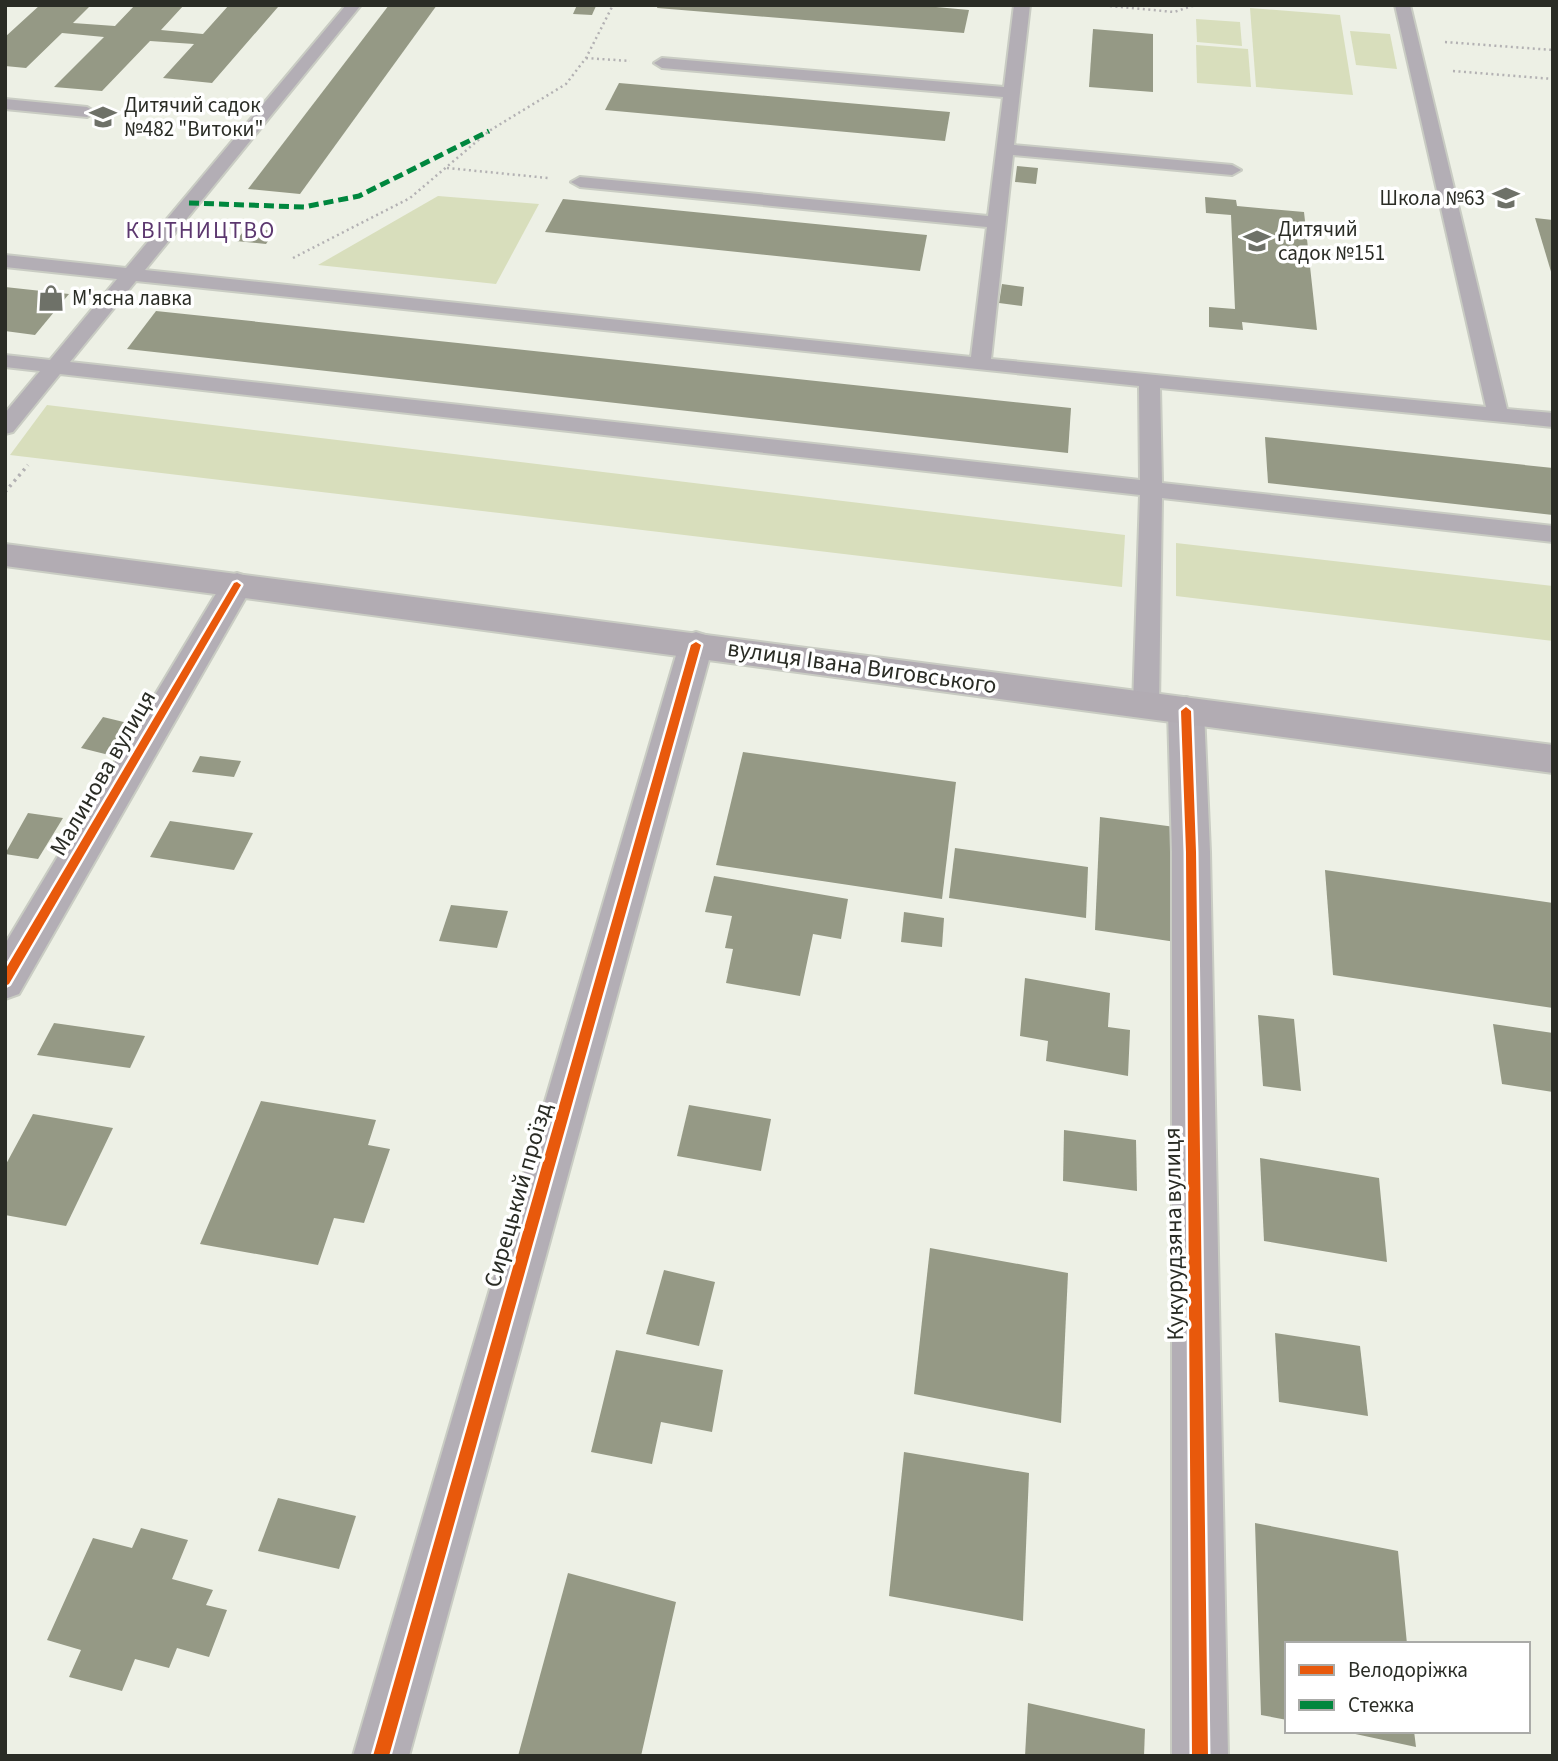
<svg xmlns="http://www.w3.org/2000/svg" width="1558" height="1761" font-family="'Source Sans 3',sans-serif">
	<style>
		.green { fill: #d8debc }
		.building { fill: #959985 }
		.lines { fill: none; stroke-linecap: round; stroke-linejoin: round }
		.service-casing { stroke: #c9ccc3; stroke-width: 4 }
		.minor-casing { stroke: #c9ccc3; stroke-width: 4 }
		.secondary-casing { stroke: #c9ccc3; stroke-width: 4 }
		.path-far1 { stroke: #b3b1b3; stroke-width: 2.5; stroke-dasharray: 2 3.5; stroke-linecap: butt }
		.path { stroke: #b3b1b3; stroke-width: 3.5; stroke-dasharray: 2.5 4.5; stroke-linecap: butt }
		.service { fill: #b3aeb5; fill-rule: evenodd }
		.minor { fill: #b3aeb5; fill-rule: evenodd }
		.secondary { fill: #b2acb3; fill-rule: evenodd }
		.quiet { stroke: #00873e; stroke-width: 5; stroke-dasharray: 10 5; stroke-linecap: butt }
		.cycleway-casing { stroke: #fff; stroke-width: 5 }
		.cycleway { fill: #e8590c; fill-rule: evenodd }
		.labels { text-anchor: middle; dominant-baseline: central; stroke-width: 7; stroke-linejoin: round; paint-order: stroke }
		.far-poi-label { font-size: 21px; fill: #2a2c25; stroke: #fff; text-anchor: start }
		.far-quarter-label { font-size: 23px; letter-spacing: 2px; fill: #5c376f; stroke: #fff }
		.street-label { font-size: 24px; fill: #2a2c25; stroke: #fff }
	</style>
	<rect width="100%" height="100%" fill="#edf0e5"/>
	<g class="green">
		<path d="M 1250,8 L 1340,15 L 1353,95 L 1256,87 Z"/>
		<path d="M 1196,19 L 1240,22 L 1242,46 L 1197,42 Z"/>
		<path d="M 1350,31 L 1390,34 L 1397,69 L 1356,65 Z"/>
		<path d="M 1196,45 L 1248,49 L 1251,87 L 1197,83 Z"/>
		<path d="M 438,196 L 539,204 L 496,284 L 318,265 Z"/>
		<path d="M 47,405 L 1125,535 L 1122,587 L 10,455 Z"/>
		<path d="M 1176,543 L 1553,586 L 1553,641 L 1176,596 Z"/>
	</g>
	<g class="building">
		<path d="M 40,5 L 91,5 L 73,23 L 115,26 L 135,5 L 184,5 L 161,30 L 203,34 L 229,5 L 278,7 L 212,83 L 163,78 L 194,44 L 150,41 L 102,91 L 54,87 L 104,37 L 62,33 L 26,68 L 5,66 L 5,37 Z"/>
		<path d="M 389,5 L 437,5 L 300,194 L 248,189 Z"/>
		<path d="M 577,5 L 585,5 L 596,6 L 592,15 L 573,14 Z"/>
		<path d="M 658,5 L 914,5 L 969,10 L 964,33 L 657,8 Z"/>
		<path d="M 1093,29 L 1153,34 L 1153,92 L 1089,87 Z"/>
		<path d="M 619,83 L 950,112 L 945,141 L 605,110 Z"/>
		<path d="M 1017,166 L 1038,168 L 1036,184 L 1015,182 Z"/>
		<path d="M 1205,197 L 1236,200 L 1237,206 L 1304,212 L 1317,330 L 1242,322 L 1243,330 L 1209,327 L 1209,307 L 1235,309 L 1231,215 L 1206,213 Z"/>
		<path d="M 563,199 L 927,235 L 920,271 L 545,232 Z"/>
		<path d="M 1535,218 L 1553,220 L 1553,275 L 1552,275 Z"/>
		<path d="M 246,228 L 275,231 L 266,244 L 236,241 Z"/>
		<path d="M 1002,284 L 1024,287 L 1022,306 L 999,303 Z"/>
		<path d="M 5,287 L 69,294 L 35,335 L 5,331 Z"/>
		<path d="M 156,311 L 1071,408 L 1068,453 L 127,349 Z"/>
		<path d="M 1265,437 L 1553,468 L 1553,515 L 1268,483 Z"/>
		<path d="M 103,717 L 132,724 L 109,755 L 81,748 Z"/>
		<path d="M 743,752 L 956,782 L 942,899 L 716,865 Z"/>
		<path d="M 200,756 L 241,761 L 234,777 L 192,772 Z"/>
		<path d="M 28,813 L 63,818 L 38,859 L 5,854 Z"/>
		<path d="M 1100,817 L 1175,827 L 1176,942 L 1095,930 Z"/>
		<path d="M 170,821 L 253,833 L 234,870 L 150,857 Z"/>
		<path d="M 955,848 L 1088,867 L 1086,918 L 949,898 Z"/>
		<path d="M 1325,870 L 1553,903 L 1553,1008 L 1333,975 Z"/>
		<path d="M 714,876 L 848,899 L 841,939 L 813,934 L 800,996 L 726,983 L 733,949 L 725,948 L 732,916 L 705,912 Z"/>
		<path d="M 451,905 L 508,911 L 497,948 L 439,941 Z"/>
		<path d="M 904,912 L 944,918 L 942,947 L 901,942 Z"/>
		<path d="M 1025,978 L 1110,993 L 1108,1027 L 1130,1030 L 1128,1076 L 1046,1061 L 1048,1041 L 1020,1036 Z"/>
		<path d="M 1258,1015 L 1294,1019 L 1301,1091 L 1263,1086 Z"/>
		<path d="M 54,1023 L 145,1036 L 130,1068 L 37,1055 Z"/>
		<path d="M 1493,1024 L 1553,1033 L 1553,1092 L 1502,1084 Z"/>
		<path d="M 261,1101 L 376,1120 L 368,1145 L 390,1149 L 364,1223 L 334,1218 L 318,1265 L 200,1244 Z"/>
		<path d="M 689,1105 L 771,1119 L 761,1171 L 677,1156 Z"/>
		<path d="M 33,1114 L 113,1128 L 66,1226 L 5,1215 L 5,1166 Z"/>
		<path d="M 1064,1130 L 1136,1140 L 1137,1191 L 1063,1181 Z"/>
		<path d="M 1260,1158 L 1379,1178 L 1387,1262 L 1264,1241 Z"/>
		<path d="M 930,1248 L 1068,1273 L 1061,1423 L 914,1394 Z"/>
		<path d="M 664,1270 L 715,1282 L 699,1346 L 646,1334 Z"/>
		<path d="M 1275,1333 L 1360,1346 L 1368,1416 L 1279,1402 Z"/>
		<path d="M 616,1350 L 723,1370 L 712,1432 L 661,1422 L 652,1464 L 591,1452 Z"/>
		<path d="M 904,1452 L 1029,1473 L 1023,1621 L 889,1596 Z"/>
		<path d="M 278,1498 L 356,1516 L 339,1569 L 258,1551 Z"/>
		<path d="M 1255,1523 L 1398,1551 L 1407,1644 L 1287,1644 L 1287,1720 L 1261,1715 Z"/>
		<path d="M 141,1528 L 188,1540 L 172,1579 L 213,1590 L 206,1605 L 227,1610 L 209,1657 L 177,1648 L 169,1668 L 135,1659 L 122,1691 L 69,1677 L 81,1650 L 47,1640 L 93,1538 L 132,1548 Z"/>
		<path d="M 568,1573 L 676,1602 L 641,1756 L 518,1756 Z"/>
		<path d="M 1028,1703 L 1145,1729 L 1144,1756 L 1025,1756 Z"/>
		<path d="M 1346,1731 L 1414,1731 L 1416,1747 L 1346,1732 Z"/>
	</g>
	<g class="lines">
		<defs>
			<g id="service">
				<path d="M 346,5 L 361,5 L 145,270 L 971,357 L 987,227 L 580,187 L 571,182 L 580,177 L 988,216 L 1003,97 L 662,68 L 654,63 L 662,58 L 1004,87 L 1014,5 L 1030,5 L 1014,145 L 1232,165 L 1241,170 L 1232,175 L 1013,155 L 991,359 L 1486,407 L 1395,5 L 1410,5 L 1507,409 L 1553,413 L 1553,427 L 1160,388 L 1162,483 L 1553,526 L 1553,542 L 1162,498 L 1159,706 L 1155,713 L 1146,716 L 1137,713 L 1133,706 L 1140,495 L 60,374 L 13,432 L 5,434 L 5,413 L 40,371 L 5,367 L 5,355 L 50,360 L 117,279 L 5,267 L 5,255 L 126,268 ZM 136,281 L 1139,386 L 1140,480 L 70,362 Z"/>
				<path d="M 5,99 L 87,107 L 95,112 L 87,117 L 5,109 Z"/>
			</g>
			<g id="minor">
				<path d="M 237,573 L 248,577 L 253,585 L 19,994 L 5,999 L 5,944 L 226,577 Z"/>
				<path d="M 696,632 L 708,636 L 713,645 L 409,1756 L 353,1756 L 679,645 L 684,636 Z"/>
				<path d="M 1186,697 L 1198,701 L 1204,711 L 1210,852 L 1228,1756 L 1172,1756 L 1172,852 L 1168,711 L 1174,701 Z"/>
			</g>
			<path id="secondary" d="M 5,544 L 1553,745 L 1553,773 L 5,566 Z"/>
		</defs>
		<use href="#service" class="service-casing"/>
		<use href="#minor" class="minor-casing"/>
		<use href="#secondary" class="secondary-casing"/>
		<g class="path-far1">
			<path d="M 1099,5 L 1174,12 L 1192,6 L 1224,5"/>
			<path d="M 1445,42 L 1553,50"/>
			<path d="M 586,58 L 630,61"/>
			<path d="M 1453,71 L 1553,79"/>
			<path d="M 447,168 L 548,178"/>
			<path d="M 293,258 L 410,198 L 489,131 L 566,84 L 586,58 L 613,5"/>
		</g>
		<path class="path" d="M 5,492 L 28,465"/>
		<use href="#service" class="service"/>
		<use href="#minor" class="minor"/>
		<use href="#secondary" class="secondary"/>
		<path class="quiet" d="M 189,203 L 304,207 L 359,196 L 489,131"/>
		<defs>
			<g id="cycleway">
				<path d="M 237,582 L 241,585 L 9,984 L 5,986 L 5,970 L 234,583 Z"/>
				<path d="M 696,642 L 701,645 L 389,1756 L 373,1756 L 691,645 Z"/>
				<path d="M 1186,707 L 1191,711 L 1196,852 L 1208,1756 L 1192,1756 L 1186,852 L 1181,711 Z"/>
			</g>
		</defs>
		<use href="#cycleway" class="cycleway-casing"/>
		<use href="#cycleway" class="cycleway"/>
	</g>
	<defs>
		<symbol id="school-bare" viewBox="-9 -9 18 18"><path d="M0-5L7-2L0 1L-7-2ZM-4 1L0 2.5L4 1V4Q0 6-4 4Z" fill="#6e7168" stroke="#fff" stroke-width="2.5" paint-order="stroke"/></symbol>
		<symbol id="shop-bare" viewBox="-9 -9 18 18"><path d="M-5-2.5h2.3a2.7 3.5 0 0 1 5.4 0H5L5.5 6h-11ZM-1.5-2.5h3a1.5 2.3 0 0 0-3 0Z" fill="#6e7168" stroke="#fff" stroke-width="2.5" paint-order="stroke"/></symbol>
	</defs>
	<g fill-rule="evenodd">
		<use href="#school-bare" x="84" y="98" width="38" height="38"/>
		<use href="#school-bare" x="1487" y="179" width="38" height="38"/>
		<use href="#school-bare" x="1238" y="222" width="38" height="38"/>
		<use href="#shop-bare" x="32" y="279" width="38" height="38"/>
	</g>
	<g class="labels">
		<g class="far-poi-label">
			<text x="124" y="105">Дитячий садок<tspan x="124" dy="24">№482 "Витоки"</tspan></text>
			<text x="1485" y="198" text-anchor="end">Школа №63</text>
			<text x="1278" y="229">Дитячий<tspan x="1278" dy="24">садок №151</tspan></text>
			<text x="72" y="298">М'ясна лавка</text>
		</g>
		<g class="far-quarter-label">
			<text x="201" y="230">КВІТНИЦТВО</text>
		</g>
		<g class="street-label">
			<text transform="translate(862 667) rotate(8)">вулиця Івана Виговського</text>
			<text transform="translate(103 773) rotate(-60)">Малинова вулиця</text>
			<text transform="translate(518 1195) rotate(-74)">Сирецький проїзд</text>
			<text transform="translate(1174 1234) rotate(-91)">Кукурудзяна вулиця</text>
		</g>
	</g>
	<rect width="1558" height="1761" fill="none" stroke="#2a2c25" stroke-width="14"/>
	<rect x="1285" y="1642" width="245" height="91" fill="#ffffff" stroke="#aaaba8" stroke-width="2"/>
	<rect x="1299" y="1665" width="35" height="10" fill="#e8590c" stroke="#aaaba8" stroke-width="2"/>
	<text x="1348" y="1677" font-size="21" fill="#2a2c25">Велодоріжка</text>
	<rect x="1299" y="1700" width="35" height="10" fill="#00873e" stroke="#aaaba8" stroke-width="2"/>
	<text x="1348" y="1712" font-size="21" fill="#2a2c25">Стежка</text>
</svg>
